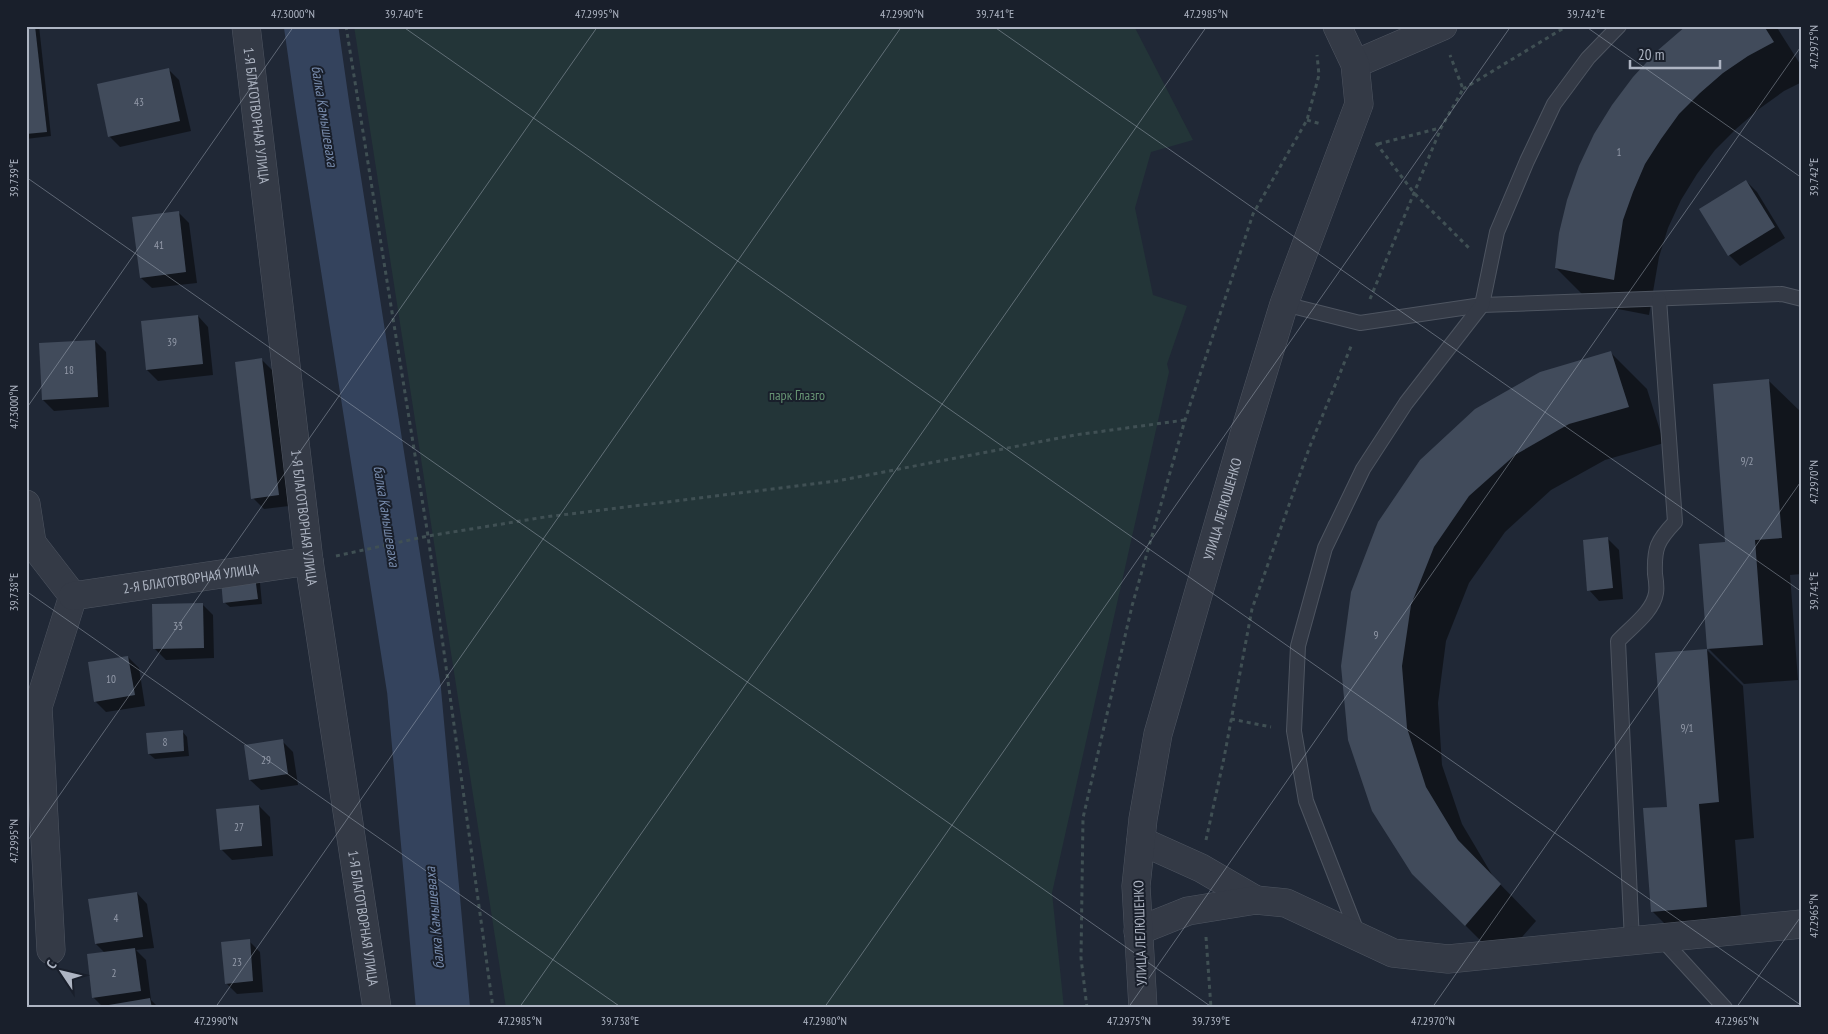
<svg xmlns="http://www.w3.org/2000/svg" width="1828" height="1034" font-family="'PT Sans Narrow',sans-serif">
	<style>
		.green { fill: #233538 }
		.shadow { fill: #0007 }
		.lines { fill: none; stroke-linecap: round; stroke-linejoin: round }
		.river { stroke: #34435d; stroke-width: 54 }
		.building { fill: #414b5b }
		.service-casing { stroke: #4e5561; stroke-width: 16 }
		.minor-casing { stroke: #4e5561; stroke-width: 29 }
		.tertiary-casing { stroke: #4e5561; stroke-width: 29 }
		.path { stroke: #405054; stroke-width: 3; stroke-dasharray: 4 4; stroke-linecap: butt }
		.service { stroke: #343a46; stroke-width: 14 }
		.minor { stroke: #343a46; stroke-width: 28 }
		.tertiary { stroke: #343a46; stroke-width: 28 }
		.ticks { fill: none; stroke: #aeb5c3; stroke-width: 1; stroke-opacity: 0.45 }
		.labels { text-anchor: middle; dominant-baseline: central; stroke-width: 4; stroke-linejoin: round; paint-order: stroke }
		.number-label { font-size: 11px; fill: #939aa9 }
		.street-label { font-size: 14px; fill: #aeb5c3; stroke: #191f2b }
		.park-label { font-size: 14px; fill: #669373; stroke: #191f2b }
		.water-label { font-size: 15px; font-style: italic; fill: #768aab; stroke: #191f2b }
		.neatline { fill: none; stroke: #aeb5c3; stroke-width: 2 }
		.ticks-label { font-size: 12px; text-anchor: middle; fill: #aeb5c3 }
	</style>
	<rect width="100%" height="100%" fill="#202836"/>
	<path class="green" d="M 354,26 L 1134,26 L 1193,140 L 1151,152 L 1135,208 L 1153,295 L 1187,306 L 1167,364 L 1169,372 L 1052,893 L 1064,1008 L 506,1008 Z"/>
	<g class="shadow">
		<path d="M 26,26 L 39,26 L 51,136 L 26,139 Z"/>
		<path d="M 1688,26 L 1776,26 L 1802,67 L 1802,82 L 1784,91 L 1759,109 L 1736,129 L 1715,150 L 1697,174 L 1681,200 L 1668,228 L 1659,257 L 1649,315 L 1592,304 L 1556,268 Z"/>
		<path d="M 168,69 L 179,80 L 191,131 L 120,147 L 109,136 Z"/>
		<path d="M 1746,181 L 1757,192 L 1785,238 L 1740,266 L 1729,255 Z"/>
		<path d="M 178,212 L 189,223 L 197,283 L 152,288 L 141,278 Z"/>
		<path d="M 198,316 L 208,327 L 213,375 L 158,381 L 147,370 Z"/>
		<path d="M 95,341 L 106,352 L 109,407 L 54,411 L 43,400 Z"/>
		<path d="M 1611,353 L 1647,389 L 1664,443 L 1605,460 L 1551,490 L 1505,532 L 1469,583 L 1446,641 L 1438,703 L 1442,765 L 1462,824 L 1494,878 L 1536,921 L 1501,961 L 1413,873 L 1352,592 Z"/>
		<path d="M 262,360 L 273,371 L 289,506 L 264,509 L 253,498 Z"/>
		<path d="M 1769,381 L 1802,413 L 1802,574 L 1790,575 L 1798,680 L 1744,684 L 1708,648 L 1726,544 Z"/>
		<path d="M 1608,539 L 1619,550 L 1623,599 L 1599,601 L 1589,590 Z"/>
		<path d="M 255,577 L 260,583 L 262,604 L 230,607 L 224,602 Z"/>
		<path d="M 202,604 L 213,615 L 214,658 L 166,660 L 155,649 Z"/>
		<path d="M 1707,650 L 1743,686 L 1754,838 L 1735,840 L 1743,943 L 1688,947 L 1652,911 L 1669,808 Z"/>
		<path d="M 128,657 L 139,668 L 145,706 L 106,712 L 95,701 Z"/>
		<path d="M 182,731 L 187,737 L 189,756 L 155,759 L 149,754 Z"/>
		<path d="M 282,741 L 293,752 L 298,785 L 261,790 L 250,780 Z"/>
		<path d="M 259,806 L 270,817 L 273,856 L 232,860 L 221,849 Z"/>
		<path d="M 137,893 L 147,904 L 154,948 L 136,950 L 146,960 L 151,1000 L 159,1008 L 99,1008 L 103,1007 L 93,997 L 105,953 L 96,944 Z"/>
		<path d="M 249,941 L 260,952 L 263,992 L 237,994 L 226,983 Z"/>
	</g>
	<g class="lines">
		<path class="river" d="M 311,26 L 322,103 L 414,690 L 443,1008"/>
	</g>
	<g class="building">
		<path d="M 26,26 L 35,26 L 47,132 L 26,134 Z"/>
		<path d="M 1686,26 L 1764,26 L 1774,42 L 1748,56 L 1723,73 L 1700,93 L 1679,114 L 1661,139 L 1645,164 L 1633,192 L 1623,220 L 1614,280 L 1555,268 L 1559,233 L 1567,200 L 1579,166 L 1594,134 L 1612,105 L 1633,77 L 1657,51 Z"/>
		<path d="M 169,68 L 180,121 L 108,137 L 97,84 Z"/>
		<path d="M 1746,180 L 1775,227 L 1728,256 L 1699,209 Z"/>
		<path d="M 179,211 L 186,272 L 140,278 L 132,217 Z"/>
		<path d="M 198,315 L 203,364 L 146,370 L 141,321 Z"/>
		<path d="M 95,340 L 98,397 L 42,400 L 39,343 Z"/>
		<path d="M 1611,351 L 1629,407 L 1569,424 L 1515,455 L 1469,496 L 1434,547 L 1411,605 L 1402,666 L 1407,728 L 1426,787 L 1458,840 L 1501,884 L 1465,926 L 1412,874 L 1372,811 L 1348,740 L 1341,666 L 1351,592 L 1378,522 L 1420,460 L 1475,409 L 1540,372 Z"/>
		<path d="M 262,358 L 279,495 L 251,499 L 235,362 Z"/>
		<path d="M 1769,379 L 1782,538 L 1755,540 L 1763,645 L 1707,649 L 1699,544 L 1725,542 L 1713,384 Z"/>
		<path d="M 1608,537 L 1613,588 L 1587,591 L 1583,540 Z"/>
		<path d="M 255,576 L 258,599 L 223,603 L 221,580 Z"/>
		<path d="M 203,603 L 204,648 L 153,649 L 152,604 Z"/>
		<path d="M 1707,649 L 1719,802 L 1699,804 L 1707,907 L 1651,912 L 1643,808 L 1667,807 L 1655,653 Z"/>
		<path d="M 128,656 L 135,695 L 94,702 L 88,662 Z"/>
		<path d="M 183,730 L 184,751 L 148,754 L 146,733 Z"/>
		<path d="M 283,739 L 288,774 L 249,780 L 244,745 Z"/>
		<path d="M 259,805 L 262,846 L 220,850 L 216,809 Z"/>
		<path d="M 137,892 L 143,937 L 95,944 L 88,899 Z"/>
		<path d="M 250,939 L 253,981 L 225,984 L 221,942 Z"/>
		<path d="M 135,948 L 141,991 L 92,998 L 87,954 Z"/>
		<path d="M 150,998 L 152,1008 L 97,1008 L 97,1007 Z"/>
	</g>
	<g class="lines">
		<defs>
			<g id="service">
				<path d="M 1284,304 L 1360,323 L 1482,305 L 1782,294 L 1802,299"/>
				<path d="M 1359,937 L 1306,801 L 1294,731 L 1298,646 L 1325,548 L 1363,469 L 1406,403 L 1482,305 L 1497,232 L 1527,161 L 1554,104 L 1588,58 L 1619,26"/>
				<path d="M 1661,938 L 1725,1008"/>
				<path d="M 1632,941 L 1618,641 C 1631,627 1653,612 1656,593 C 1657,587 1656,580 1655,574 C 1654,548 1657,541 1675,522 L 1659,299"/>
			</g>
			<g id="minor">
				<path id="s1" d="M 246,26 L 309,561 L 377,1008"/>
				<path d="M 1355,64 L 1443,26"/>
				<path d="M 26,504 L 32,543 L 73,596 L 38,707 L 51,950"/>
				<path id="s2" d="M 73,596 L 309,561"/>
				<path d="M 1141,841 L 1201,868 L 1256,900"/>
				<path d="M 1138,931 L 1188,911 L 1256,900 L 1286,903 L 1393,953 L 1448,959 L 1802,924"/>
			</g>
			<g id="tertiary">
				<path id="s3" d="M 1143,1008 L 1136,886 L 1143,819 L 1158,734 L 1243,438 L 1284,304 L 1359,104 L 1355,64 L 1337,26"/>
			</g>
		</defs>
		<use href="#service" class="service-casing"/>
		<use href="#minor" class="minor-casing"/>
		<use href="#tertiary" class="tertiary-casing"/>
		<g class="path">
			<path d="M 346,26 L 428,536 L 493,1008"/>
			<path d="M 1463,89 L 1567,26"/>
			<path d="M 1307,120 L 1321,124"/>
			<path d="M 1376,143 L 1414,193 L 1471,250"/>
			<path d="M 1378,144 L 1440,128"/>
			<path d="M 1370,299 L 1441,128 L 1463,89 L 1450,55"/>
			<path d="M 336,556 L 428,536 L 545,517 L 837,481 L 1075,435 L 1185,420"/>
			<path d="M 1231,719 L 1271,727"/>
			<path d="M 1206,840 L 1224,758 L 1252,609 L 1310,446 L 1352,344"/>
			<path d="M 1206,937 L 1211,1008"/>
			<path d="M 1087,1008 L 1081,958 L 1083,818 L 1132,606 L 1185,420 L 1253,214 L 1307,120 L 1319,75 L 1317,55"/>
		</g>
		<use href="#service" class="service"/>
		<use href="#minor" class="minor"/>
		<use href="#tertiary" class="tertiary"/>
	</g>
	<path class="ticks" d="M 402,26 L 1802,1006M 993,26 L 1802,592M 1585,26 L 1802,178M 26,177 L 1213,1008M 26,409 L 294,26M 26,591 L 622,1008M 26,843 L 598,26M 26,1005 L 30,1008M 215,1008 L 902,26M 519,1008 L 1207,26M 824,1008 L 1511,26M 1128,1008 L 1802,45M 1432,1008 L 1802,480M 1736,1008 L 1802,915"/>
	<g class="labels">
		<g class="number-label">
			<text x="139" y="102">43</text>
			<text x="1619" y="152">1</text>
			<text x="159" y="245">41</text>
			<text x="172" y="342">39</text>
			<text x="69" y="370">18</text>
			<text x="1747" y="461">9/2</text>
			<text x="178" y="626">33</text>
			<text x="1376" y="635">9</text>
			<text x="111" y="679">10</text>
			<text x="1687" y="728">9/1</text>
			<text x="165" y="742">8</text>
			<text x="266" y="760">29</text>
			<text x="239" y="827">27</text>
			<text x="116" y="918">4</text>
			<text x="237" y="962">23</text>
			<text x="114" y="973">2</text>
		</g>
		<g class="street-label">
			<text stroke="none"><textPath href="#s1" startOffset="90">1-Я БЛАГОТВОРНАЯ УЛИЦА</textPath></text>
			<text stroke="none"><textPath href="#s3" startOffset="510">УЛИЦА ЛЕЛЮШЕНКО</textPath></text>
			<text stroke="none"><textPath href="#s1" startOffset="495">1-Я БЛАГОТВОРНАЯ УЛИЦА</textPath></text>
			<text stroke="none"><textPath href="#s2" startOffset="119">2-Я БЛАГОТВОРНАЯ УЛИЦА</textPath></text>
			<text stroke="none"><textPath href="#s1" startOffset="900">1-Я БЛАГОТВОРНАЯ УЛИЦА</textPath></text>
			<text transform="translate(1140 933) rotate(-92)">УЛИЦА ЛЕЛЮШЕНКО</text>
		</g>
		<g class="park-label">
			<text x="797" y="395">парк Глазго</text>
		</g>
		<g class="water-label">
			<text transform="translate(325 116) rotate(81)">балка Камышеваха</text>
			<text transform="translate(387 516) rotate(81)">балка Камышеваха</text>
			<text transform="translate(434 918) rotate(-95)">балка Камышеваха</text>
		</g>
	</g>
	<rect width="1828" height="1034" fill="none" stroke="#191f2b" stroke-width="55"/>
	<g transform="translate(62 972) rotate(305)" stroke="#191f2b" stroke-width="4" paint-order="stroke">
	<path d="M0-4L9 19L0 12L-9 19Z" fill="#aeb5c3"/>
	<text y="-8" font-size="14" font-weight="bold" text-anchor="middle" fill="#aeb5c3">С</text>
	</g>
	<path d="M1630 60v8h90v-8" fill="none" stroke="#aeb5c3" stroke-width="2.5"/>
	<text x="1638" y="60" font-size="15" fill="#aeb5c3" stroke="#191f2b" stroke-width="4" paint-order="stroke">20 m</text>
	<rect x="28" y="28" width="1772" height="978" class="neatline"/>
	<g class="ticks-label">
		<text x="293" y="18">47.3000°N</text>
		<text x="404" y="18">39.740°E</text>
		<text x="597" y="18">47.2995°N</text>
		<text x="902" y="18">47.2990°N</text>
		<text x="995" y="18">39.741°E</text>
		<text x="1206" y="18">47.2985°N</text>
		<text x="1586" y="18">39.742°E</text>
		<text transform="translate(1814 47) rotate(-90)" y="4">47.2975°N</text>
		<text transform="translate(1814 177) rotate(-90)" y="4">39.742°E</text>
		<text transform="translate(14 178) rotate(-90)" y="4">39.739°E</text>
		<text transform="translate(14 407) rotate(-90)" y="4">47.3000°N</text>
		<text transform="translate(1814 482) rotate(-90)" y="4">47.2970°N</text>
		<text transform="translate(1814 591) rotate(-90)" y="4">39.741°E</text>
		<text transform="translate(14 592) rotate(-90)" y="4">39.738°E</text>
		<text transform="translate(14 841) rotate(-90)" y="4">47.2995°N</text>
		<text transform="translate(1814 916) rotate(-90)" y="4">47.2965°N</text>
		<text x="216" y="1025">47.2990°N</text>
		<text x="520" y="1025">47.2985°N</text>
		<text x="620" y="1025">39.738°E</text>
		<text x="825" y="1025">47.2980°N</text>
		<text x="1129" y="1025">47.2975°N</text>
		<text x="1211" y="1025">39.739°E</text>
		<text x="1433" y="1025">47.2970°N</text>
		<text x="1737" y="1025">47.2965°N</text>
	</g>
</svg>
